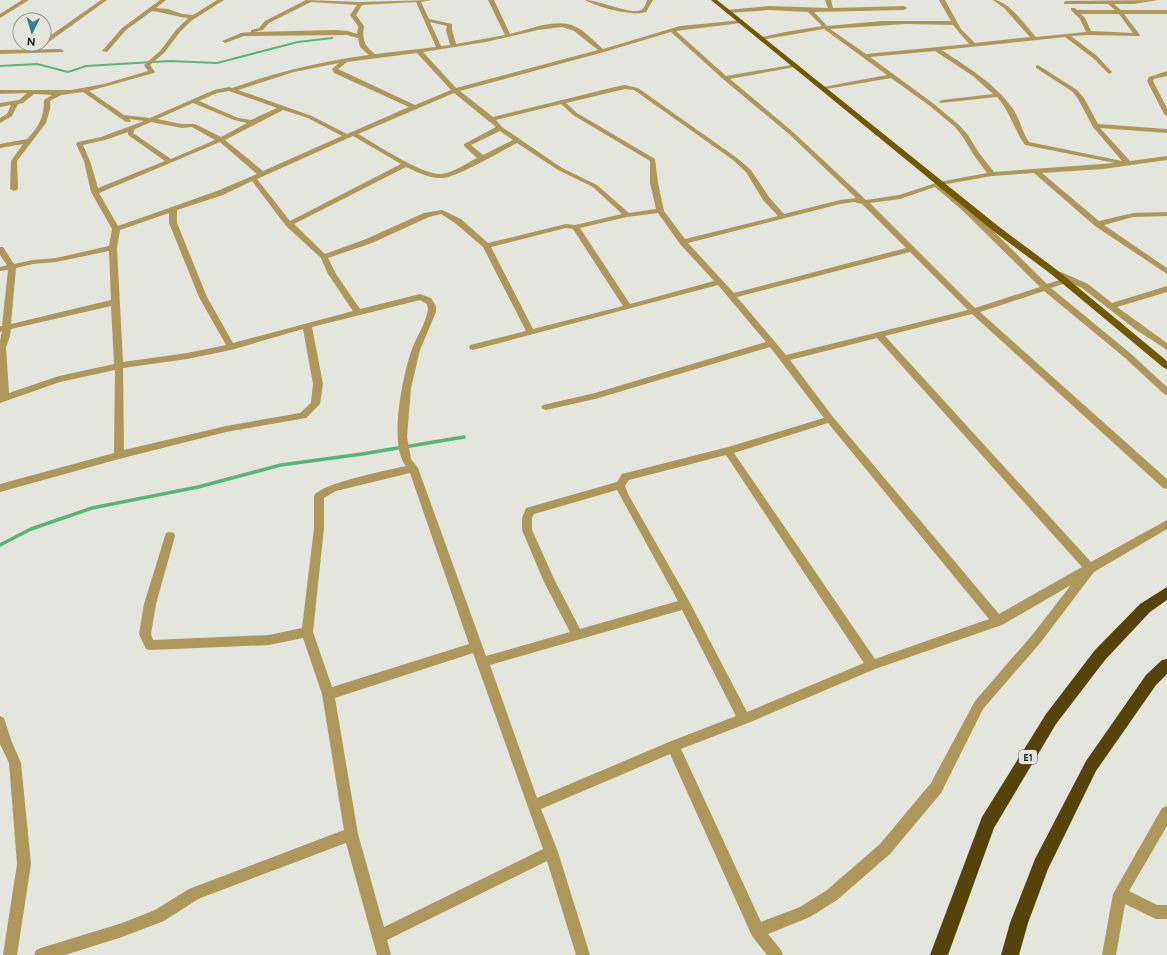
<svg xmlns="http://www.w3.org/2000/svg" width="1167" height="955" font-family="Figtree,sans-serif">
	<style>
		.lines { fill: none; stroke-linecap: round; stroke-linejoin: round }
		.stream-far1 { stroke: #59b577; stroke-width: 2 }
		.stream { stroke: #59b577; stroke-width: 3.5 }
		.minor { fill: #ae975a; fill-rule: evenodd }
		.major { fill: #715802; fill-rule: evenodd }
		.highway { fill: #56430a; fill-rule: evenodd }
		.labels { text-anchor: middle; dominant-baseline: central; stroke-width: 3; stroke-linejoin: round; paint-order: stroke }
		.shield { fill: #e4e5dd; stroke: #595954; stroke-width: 1 }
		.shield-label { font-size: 9px; font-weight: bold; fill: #1d1d1a }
	</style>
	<rect width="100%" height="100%" fill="#e4e5dd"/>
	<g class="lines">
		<path class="stream-far1" d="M 0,66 L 37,64 L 68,72 L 86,66 L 170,61 L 217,63 L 298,42 L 332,38"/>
		<path class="stream" d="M 0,545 L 31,529 L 92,508 L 198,487 L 281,465 L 362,454 L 464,437"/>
		<g class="minor">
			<path d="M 22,0 L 29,0 L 0,18 L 0,14 Z"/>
			<path d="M 101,0 L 107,0 L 46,44 L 42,44 L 44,44 L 44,40 Z"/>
			<path d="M 160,0 L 166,0 L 156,8 L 168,9 L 182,14 L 193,15 L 217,0 L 224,0 L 191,21 L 180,32 L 164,53 L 150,65 L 155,72 L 154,73 L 89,91 L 124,115 L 150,118 L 214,90 L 229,87 L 232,88 C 277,72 322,61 369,55 L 360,47 L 358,38 L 347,35 L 244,36 L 225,43 L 222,41 L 241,33 L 251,32 L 251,30 L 259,28 L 265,21 L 306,0 L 360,2 L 432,0 L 421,2 L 429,19 L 452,24 L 452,30 L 456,44 L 505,35 L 488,0 L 494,0 L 510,34 C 528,30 555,18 574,26 C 585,31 594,41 603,49 L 680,26 L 743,20 L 743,22 L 741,23 L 676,31 L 726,76 L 797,64 L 797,66 L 795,67 L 730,79 L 793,132 L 866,200 L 899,195 L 939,182 L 987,173 L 973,154 L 963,137 L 955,127 L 930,106 L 891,78 L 821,90 L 820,89 L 823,87 L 887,75 L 824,29 L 761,40 L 758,38 L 785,32 L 822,26 L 808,12 L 769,10 L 729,13 L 726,11 L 727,10 L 769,6 L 828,8 L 825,0 L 831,0 L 833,8 L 904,6 L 907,8 L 904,10 L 814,12 L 827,26 L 882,21 L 951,21 L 939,0 L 945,0 L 961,29 L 975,43 L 1030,37 L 1004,8 L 993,0 C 1008,0 1026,26 1036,37 L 1086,32 L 1080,19 L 1071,10 L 1071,8 L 1075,8 L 1077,10 L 1115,10 L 1108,4 L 1064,4 L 1064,2 L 1066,1 L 1158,0 L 1134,4 L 1114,4 L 1121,10 L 1167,10 L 1167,14 L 1124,14 L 1140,35 L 1139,36 L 1089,35 L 1071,36 L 1097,56 L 1112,72 L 1109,74 L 1093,58 L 1065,37 L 942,50 C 967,67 996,84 1013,109 C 1020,119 1022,132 1029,142 L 1122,161 L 1093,127 L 1078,99 L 1073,92 L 1036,68 L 1036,66 L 1038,65 L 1077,90 L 1084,98 L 1098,124 L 1167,129 L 1167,133 L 1100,128 L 1130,161 L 1167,156 L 1167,160 L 1103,169 L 1042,173 L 1099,221 L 1133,213 L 1167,212 L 1167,216 L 1133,217 L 1104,225 L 1167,268 L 1167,274 L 1095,226 L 1034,173 L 992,176 L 941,185 L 969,207 L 1047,284 L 1063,279 L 1054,274 L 1058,272 L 1061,272 L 1088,284 L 1112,303 L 1167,286 L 1167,292 L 1117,307 L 1167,343 L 1167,350 L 1135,329 L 1082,288 L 1069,282 L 1051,288 L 1130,353 L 1167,387 L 1167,395 L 1164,394 L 1124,357 L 1044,291 L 980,312 L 1167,479 L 1167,489 L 1163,488 L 972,314 L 885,336 L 1091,562 L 1167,520 L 1167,529 L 1094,572 L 1041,642 L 983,709 L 941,793 L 890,854 L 837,900 L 810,917 L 768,934 L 781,950 L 783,955 L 767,955 L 752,936 L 670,754 L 541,809 L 558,852 L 590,955 L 576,955 L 547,861 L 387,940 L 391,955 L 377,955 L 346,843 L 198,899 L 164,921 L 122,937 L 65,955 L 34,955 L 36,950 L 41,948 L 122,923 L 155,910 L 189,889 L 344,830 L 322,694 L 303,638 L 269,645 L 150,650 L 146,649 L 139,634 L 144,604 L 165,536 L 166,533 L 170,532 L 174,533 L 175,536 L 156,604 L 151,634 L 153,640 L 269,635 L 302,628 L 314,528 L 314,496 C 321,483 389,470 406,466 C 388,446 403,373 412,349 C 417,336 426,323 428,309 L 427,304 L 420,300 L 312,327 L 323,384 L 320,404 L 306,418 L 226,432 L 119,459 L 0,492 L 0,484 L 114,453 L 115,370 L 60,382 L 0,403 L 0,341 L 2,331 L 0,332 L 0,326 L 2,326 L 8,270 L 0,271 L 0,267 L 7,265 L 0,255 L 0,247 L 3,247 L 14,264 L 33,260 L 56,258 L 109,246 L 112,229 L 91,192 L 84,161 L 76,144 L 78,142 L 101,137 L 144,121 L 129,119 L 131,121 L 130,122 L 126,122 L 83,92 L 61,95 L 50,101 L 50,109 L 46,123 L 17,161 L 18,189 L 14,191 L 10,189 L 11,161 L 23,144 L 0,148 L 0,144 L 27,139 C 39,127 44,117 44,100 L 52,95 L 34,94 L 23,103 L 18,104 L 12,116 L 0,123 L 0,118 L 7,114 L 11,105 L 0,107 L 0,103 L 19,100 L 27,93 L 0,94 L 0,90 L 71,90 L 104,84 L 148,71 L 144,65 L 145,64 L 160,51 L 176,30 L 188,18 C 176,17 164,12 152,11 L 126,30 L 107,52 L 102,51 L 122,28 ZM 311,2 L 357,5 L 350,15 L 358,26 L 357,34 L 348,31 L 335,30 L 255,32 L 263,30 L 269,23 ZM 416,2 L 436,47 L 375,54 C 364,45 362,40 364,26 L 356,15 L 362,5 ZM 1081,14 L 1119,14 L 1133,33 L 1091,31 L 1085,18 ZM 430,22 L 447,26 L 446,30 L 450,45 L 441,46 ZM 906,24 L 953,25 L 969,44 L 866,54 L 830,29 ZM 562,27 L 574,31 L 598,50 L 456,88 L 423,52 L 486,42 L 538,30 ZM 671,32 L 723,79 L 789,134 L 856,198 L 840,200 L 784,214 L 769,197 L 751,170 L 737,158 L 638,88 L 625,85 L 619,86 L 493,117 L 460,91 L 604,52 ZM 935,51 L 973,76 L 993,94 L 942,100 L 939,102 L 940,103 L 997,97 C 1010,111 1014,130 1025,145 L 1115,163 L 994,172 L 979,153 L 968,135 L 959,125 L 934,104 L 870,57 ZM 417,53 L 451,90 L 415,105 L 338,69 L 347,62 ZM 339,63 L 332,69 L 334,73 L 409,107 L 347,134 L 312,116 L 238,90 L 294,72 ZM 625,89 L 634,90 L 733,160 L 746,172 L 763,200 L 778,216 L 685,239 L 664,211 L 658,183 L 655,159 L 577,113 L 566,103 ZM 229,91 L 277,108 L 251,120 L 238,118 L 199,101 L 217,93 ZM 454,93 L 496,127 L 464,144 L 464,146 L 477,158 C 467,163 453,173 441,174 C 422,175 376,144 358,134 ZM 193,103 L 234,120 L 247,123 L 221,137 L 195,124 L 182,124 L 157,119 ZM 561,104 L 573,115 L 650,161 L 650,183 L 656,209 L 629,213 L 597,185 L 562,168 L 502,127 L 496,120 ZM 283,110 L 308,118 L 342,136 L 263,171 L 225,140 ZM 151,122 L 182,128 L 192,127 L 215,140 L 171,159 L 133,133 L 135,129 ZM 500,131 L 513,140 L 483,155 L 471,145 ZM 128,132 L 128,135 L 165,161 L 98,188 L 90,161 L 83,145 L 105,140 ZM 353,136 L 401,164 L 290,221 L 257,179 ZM 220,142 L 257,174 L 217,191 L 118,226 L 99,193 ZM 517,143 L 558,170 L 593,187 L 622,214 L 575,225 L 566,224 L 488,243 L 461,219 L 442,210 L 424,213 L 366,239 L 325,254 L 294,224 L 406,167 C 417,172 430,179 442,178 C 458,177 501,151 517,143 ZM 252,181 L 286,226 L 321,258 L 328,274 L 353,311 L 233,343 L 207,297 L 177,223 L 177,210 L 223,195 ZM 935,187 L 963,211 L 1040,287 L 975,308 L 870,203 L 900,199 ZM 854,202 L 862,204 L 906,248 L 734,293 L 688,243 L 840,204 ZM 169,213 L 169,223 L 199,297 L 226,345 L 187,353 L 123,362 L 117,248 L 120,230 ZM 658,213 L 680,244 L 714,281 L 630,304 L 580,228 L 627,217 ZM 441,214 L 455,223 L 483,247 L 526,331 L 470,345 L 469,347 L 470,349 L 473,350 L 718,285 L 766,342 L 595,393 L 543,405 L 541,407 L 543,409 L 546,410 L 595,399 L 770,347 L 824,418 L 728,447 L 626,473 L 622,474 L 617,482 L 526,508 L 522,518 L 522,530 L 544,582 L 570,632 L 486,656 L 418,468 L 411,459 L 407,437 L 411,388 L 420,350 L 436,312 L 436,306 L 431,298 L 420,294 L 360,309 L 336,274 L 328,258 L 372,243 L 429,217 ZM 566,228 L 573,229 L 623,306 L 533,329 L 491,247 ZM 109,251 L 111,300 L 11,324 L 16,268 L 33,264 L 56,262 ZM 910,252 L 968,310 L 786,355 L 737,297 ZM 111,306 L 114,364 L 59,376 L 9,393 L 6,347 L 10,336 L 11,329 ZM 303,329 L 313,384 L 311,403 L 300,413 L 226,426 L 124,450 L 123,368 L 187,359 L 231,350 ZM 877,338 L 1082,567 L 999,614 L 833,417 L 790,360 ZM 828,423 L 989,619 L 875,659 L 734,453 ZM 726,455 L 864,663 L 747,712 L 689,601 L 628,494 L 625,486 L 629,480 ZM 410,473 L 469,644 L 332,687 L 313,632 L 324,528 L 324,498 L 336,491 ZM 617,490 L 678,601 L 580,629 L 555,581 L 532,530 L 532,518 L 534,514 ZM 1071,585 L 1033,634 L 975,701 L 931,783 L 880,844 L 827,890 L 800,907 L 761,922 L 681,749 L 748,723 L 875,669 L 1002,625 ZM 682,610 L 736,716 L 669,742 L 537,798 L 490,665 ZM 473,653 L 543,849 L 384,927 L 358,834 L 335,698 Z"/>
			<path d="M 585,0 C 599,0 631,15 641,10 C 644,9 646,3 647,0 L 653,0 L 646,12 C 634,17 596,7 585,0 Z"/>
			<path d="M 61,49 L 64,51 L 63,52 L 0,54 L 0,50 Z"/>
			<path d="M 1167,71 L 1167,76 L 1154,79 L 1153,81 L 1167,108 L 1167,116 L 1164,114 L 1147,81 L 1149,77 Z"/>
			<path d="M 0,716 L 4,718 L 11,740 L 21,763 L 31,864 L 17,955 L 3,955 L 17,864 L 9,763 L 0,744 Z"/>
			<path d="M 1167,806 L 1167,826 L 1129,891 L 1157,905 L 1167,905 L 1167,919 L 1156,919 L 1125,904 L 1116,955 L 1102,955 L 1113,894 L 1162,808 Z"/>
		</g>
		<path class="major" d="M 711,0 L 717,0 L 998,226 L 1057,270 L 1167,361 L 1167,369 L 1164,368 L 1051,274 L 992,230 Z"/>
		<g class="highway">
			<path d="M 1167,587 L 1167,600 L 1150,612 L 1105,660 L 1056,724 L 994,828 L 948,955 L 930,955 L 982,817 L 1046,714 L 1095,650 L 1140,604 Z"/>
			<path d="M 1167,659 L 1167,674 L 1156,685 L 1096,771 L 1048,869 L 1028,923 L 1019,955 L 1001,955 L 1010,923 L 1035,859 L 1086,761 L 1146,675 L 1162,660 Z"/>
		</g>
	</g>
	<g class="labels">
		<rect class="shield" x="1019" y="750" width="18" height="14" rx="3"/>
		<g class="shield-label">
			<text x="1028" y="757">E1</text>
		</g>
	</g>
	<g transform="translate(32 32) rotate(185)"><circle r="19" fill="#e4e5dd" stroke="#94958f"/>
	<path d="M0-3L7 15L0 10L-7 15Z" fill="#377a8a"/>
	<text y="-6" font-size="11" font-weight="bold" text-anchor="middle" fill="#1d1d1a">N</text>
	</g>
</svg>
